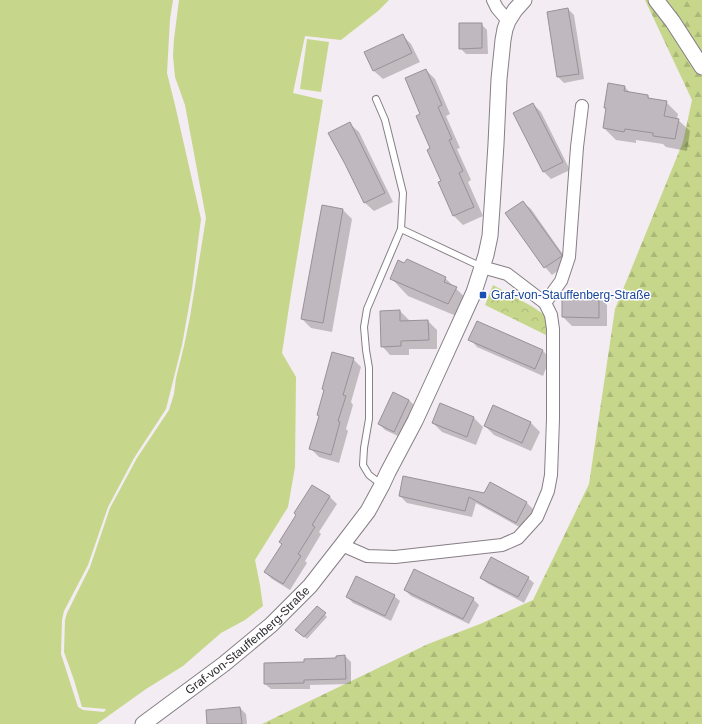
<svg xmlns="http://www.w3.org/2000/svg" width="702" height="724" font-family="Arial,sans-serif">
	<style>
		.grass { fill: #c6d78b }
		.forest { fill: url(#forest-firs) }
		.park { fill: url(#park-crowns) }
		.shadow { fill: #0003 }
		.building { fill: #bfb8bf; stroke: #989197 }
		.lines { fill: none; stroke-linecap: round; stroke-linejoin: round }
		.service-casing { stroke: #867f85; stroke-width: 8 }
		.minor-casing { stroke: #867f85; stroke-width: 14 }
		.tertiary-casing { stroke: #867f85; stroke-width: 17 }
		.service { stroke: #fff; stroke-width: 6 }
		.minor { stroke: #fff; stroke-width: 12 }
		.tertiary { stroke: #fff; stroke-width: 15 }
		.transit-dot { fill: #1a4fb4; stroke: #fff; stroke-width: 1.5 }
		.labels { text-anchor: middle; dominant-baseline: central; stroke-width: 3; stroke-linejoin: round; paint-order: stroke }
		.transit-label { font-size: 12px; fill: #164399; stroke: #fff; text-anchor: start }
		.street-label { font-size: 12px; fill: #2b282b; stroke: #fff }
	</style>
	<defs>
		<pattern id="forest-firs" width="22" height="20" patternUnits="userSpaceOnUse"><rect width="22" height="20" fill="#c6d78b"/><path d="M5 1l3.5 6h-7zM16 11l3.5 6h-7z" fill="#aab978"/></pattern>
		<pattern id="park-crowns" width="20" height="18" patternUnits="userSpaceOnUse"><rect width="20" height="18" fill="#c6d78b"/><path d="M2 6a3 3 0 1 1 6 0M12 15a3 3 0 1 1 6 0" fill="none" stroke="#aab978"/></pattern>
	</defs>
	<rect width="100%" height="100%" fill="#f3ecf2"/>
	<g class="grass">
		<path d="M 0,0 L 173,0 L 170,19 L 167,73 L 175,105 L 201,219 L 192,289 L 182,345 L 166,409 L 134,458 L 108,507 L 88,565 L 64,611 L 62,620 L 61,654 L 78,707 L 83,710 L 104,712 L 106,709 L 82,707 L 74,680 L 64,652 L 65,620 L 67,613 L 90,567 L 110,508 L 137,458 L 169,410 L 174,394 L 176,378 L 184,346 L 190,317 L 206,218 L 185,105 L 175,77 L 173,56 L 174,39 L 179,0 L 389,0 L 378,11 L 341,40 L 305,36 L 293,93 L 323,100 L 291,294 L 282,353 L 296,377 L 295,467 L 288,507 L 255,560 L 260,585 L 263,606 L 245,620 L 221,633 L 183,666 L 146,689 L 97,724 L 0,724 Z"/>
		<path d="M 307,39 L 329,42 L 321,92 L 300,89 Z"/>
	</g>
	<path class="forest" d="M 645,0 L 702,0 L 702,724 L 262,724 L 428,644 L 480,624 L 533,600 L 589,484 L 615,309 L 683,142 L 692,100 Z"/>
	<path class="park" d="M 493,285 L 533,307 L 546,316 L 548,336 L 485,305 Z"/>
	<g class="shadow">
		<path d="M 568,9 L 574,15 L 584,79 L 564,83 L 558,77 L 548,12 Z"/>
		<path d="M 481,24 L 487,30 L 488,54 L 466,54 L 460,48 Z"/>
		<path d="M 402,35 L 411,44 L 420,62 L 383,79 L 374,71 Z"/>
		<path d="M 426,70 L 435,79 L 450,114 L 446,116 L 460,148 L 457,149 L 471,180 L 468,182 L 483,216 L 463,225 L 454,216 L 440,182 L 442,181 L 431,149 L 422,115 Z"/>
		<path d="M 625,87 L 631,94 L 648,96 L 651,100 L 666,102 L 678,114 L 677,119 L 690,131 L 687,151 L 666,147 L 663,144 L 636,140 L 636,143 L 616,140 L 604,128 L 607,110 L 605,108 Z"/>
		<path d="M 533,104 L 541,112 L 570,170 L 551,179 L 544,172 L 515,113 Z"/>
		<path d="M 350,124 L 359,132 L 393,202 L 374,211 L 365,203 L 346,163 Z"/>
		<path d="M 523,202 L 531,209 L 569,263 L 552,275 L 545,267 Z"/>
		<path d="M 322,207 L 343,210 L 352,219 L 332,332 L 311,328 L 302,319 Z"/>
		<path d="M 391,278 L 445,278 L 473,305 L 466,320 L 408,296 Z"/>
		<path d="M 563,296 L 598,296 L 607,305 L 607,326 L 572,326 L 563,317 Z"/>
		<path d="M 400,311 L 409,320 L 409,321 L 428,321 L 437,330 L 437,349 L 409,349 L 409,355 L 390,355 L 382,346 Z"/>
		<path d="M 477,322 L 543,351 L 550,358 L 543,376 L 477,347 L 470,339 Z"/>
		<path d="M 353,359 L 361,367 L 351,402 L 353,405 L 346,429 L 348,431 L 339,463 L 319,457 L 311,449 Z"/>
		<path d="M 394,393 L 409,400 L 415,406 L 400,437 L 385,430 L 379,424 Z"/>
		<path d="M 440,405 L 474,418 L 483,427 L 476,445 L 442,432 L 433,423 Z"/>
		<path d="M 493,406 L 531,423 L 540,432 L 531,451 L 494,435 L 485,426 Z"/>
		<path d="M 491,483 L 527,503 L 534,510 L 523,529 L 476,503 L 472,517 L 407,503 L 400,496 L 484,495 Z"/>
		<path d="M 312,486 L 330,497 L 337,504 L 319,532 L 321,534 L 305,561 L 307,563 L 290,590 L 272,579 L 265,572 L 283,544 Z"/>
		<path d="M 481,578 L 528,578 L 534,583 L 524,603 L 487,583 Z"/>
		<path d="M 405,590 L 473,599 L 479,605 L 469,624 L 411,596 Z"/>
		<path d="M 394,596 L 400,601 L 391,621 L 353,603 L 347,597 Z"/>
		<path d="M 317,607 L 327,617 L 307,639 L 297,630 Z"/>
		<path d="M 345,656 L 351,662 L 351,684 L 310,685 L 310,689 L 271,689 L 265,684 Z"/>
		<path d="M 240,708 L 246,714 L 247,724 L 208,724 Z"/>
	</g>
	<g class="building">
		<path d="M 568,8 L 579,74 L 557,77 L 547,12 Z"/>
		<path d="M 459,23 L 482,23 L 482,48 L 459,49 Z"/>
		<path d="M 403,34 L 412,53 L 373,71 L 364,52 Z"/>
		<path d="M 426,69 L 442,105 L 438,107 L 452,139 L 449,140 L 463,171 L 459,173 L 474,207 L 453,216 L 438,182 L 441,181 L 427,150 L 430,148 L 416,116 L 420,114 L 405,78 Z"/>
		<path d="M 608,83 L 625,86 L 624,91 L 648,95 L 648,98 L 667,101 L 664,116 L 679,119 L 675,139 L 653,136 L 653,133 L 625,129 L 624,132 L 603,128 L 606,108 L 604,108 Z"/>
		<path d="M 533,103 L 563,162 L 543,172 L 513,113 Z"/>
		<path d="M 350,122 L 385,193 L 364,203 L 345,164 L 328,133 Z"/>
		<path d="M 523,201 L 562,255 L 562,256 L 544,268 L 505,213 Z"/>
		<path d="M 322,205 L 343,209 L 323,323 L 301,319 Z"/>
		<path d="M 407,259 L 446,277 L 444,282 L 457,287 L 448,304 L 390,279 L 398,260 L 404,263 Z"/>
		<path d="M 562,295 L 599,295 L 599,318 L 562,317 Z"/>
		<path d="M 400,310 L 400,321 L 428,320 L 429,340 L 401,341 L 401,346 L 381,347 L 380,311 Z"/>
		<path d="M 477,321 L 543,350 L 535,369 L 468,340 Z"/>
		<path d="M 332,352 L 354,358 L 343,395 L 346,396 L 338,421 L 340,422 L 331,455 L 309,449 L 319,416 L 317,415 L 324,390 L 322,389 Z"/>
		<path d="M 393,392 L 409,400 L 394,432 L 378,424 Z"/>
		<path d="M 440,403 L 474,417 L 467,437 L 432,423 Z"/>
		<path d="M 493,405 L 531,422 L 522,443 L 484,426 Z"/>
		<path d="M 403,476 L 484,493 L 490,482 L 527,502 L 516,523 L 469,497 L 465,511 L 399,496 Z"/>
		<path d="M 312,485 L 330,496 L 312,525 L 315,527 L 298,554 L 301,556 L 283,584 L 264,572 L 282,544 L 279,542 L 296,515 L 294,513 Z"/>
		<path d="M 491,557 L 529,577 L 518,597 L 480,578 Z"/>
		<path d="M 414,569 L 474,598 L 463,619 L 404,590 Z"/>
		<path d="M 356,576 L 395,595 L 385,616 L 346,597 Z"/>
		<path d="M 317,606 L 326,613 L 304,637 L 295,630 Z"/>
		<path d="M 345,655 L 346,679 L 304,680 L 304,683 L 264,684 L 264,663 L 304,662 L 304,659 L 336,658 L 336,656 Z"/>
		<path d="M 240,707 L 242,724 L 207,724 L 206,710 Z"/>
	</g>
	<g class="lines">
		<defs>
			<g id="service">
				<path d="M 376,99 L 385,120 L 403,193 L 401,229 L 367,309 L 364,327 L 366,350 L 369,368 L 369,419 L 364,448 L 363,465 L 369,475 L 381,484"/>
				<path d="M 401,229 L 482,267"/>
			</g>
			<g id="minor">
				<path d="M 493,0 L 497,8 L 508,21"/>
				<path d="M 545,303 L 561,281 L 569,257 L 577,147 L 582,106"/>
				<path d="M 342,545 L 367,556 L 395,557 L 502,545 L 518,538 L 537,517 L 548,491 L 551,475 L 553,419 L 553,329 L 551,315 L 545,303 L 507,274 L 482,267"/>
			</g>
			<g id="tertiary">
				<path d="M 656,0 L 673,22 L 702,67"/>
				<path id="s1" d="M 143,724 L 224,664 L 271,625 L 310,586 L 342,545 L 368,511 L 382,485 L 388,472 L 415,421 L 438,371 L 474,292 L 486,255 L 490,236 L 492,207 L 496,144 L 499,79 L 503,40 L 505,29 L 508,21 L 515,10 L 524,0"/>
			</g>
		</defs>
		<use href="#service" class="service-casing"/>
		<use href="#minor" class="minor-casing"/>
		<use href="#tertiary" class="tertiary-casing"/>
		<use href="#service" class="service"/>
		<use href="#minor" class="minor"/>
		<use href="#tertiary" class="tertiary"/>
	</g>
	<rect class="transit-dot" x="479" y="291" width="8" height="8" rx="2"/>
	<g class="labels">
		<g class="transit-label">
			<text x="491" y="295">Graf-von-Stauffenberg-Straße</text>
		</g>
		<g class="street-label">
			<text stroke="none"><textPath href="#s1" startOffset="134">Graf-von-Stauffenberg-Straße</textPath></text>
		</g>
	</g>
</svg>
